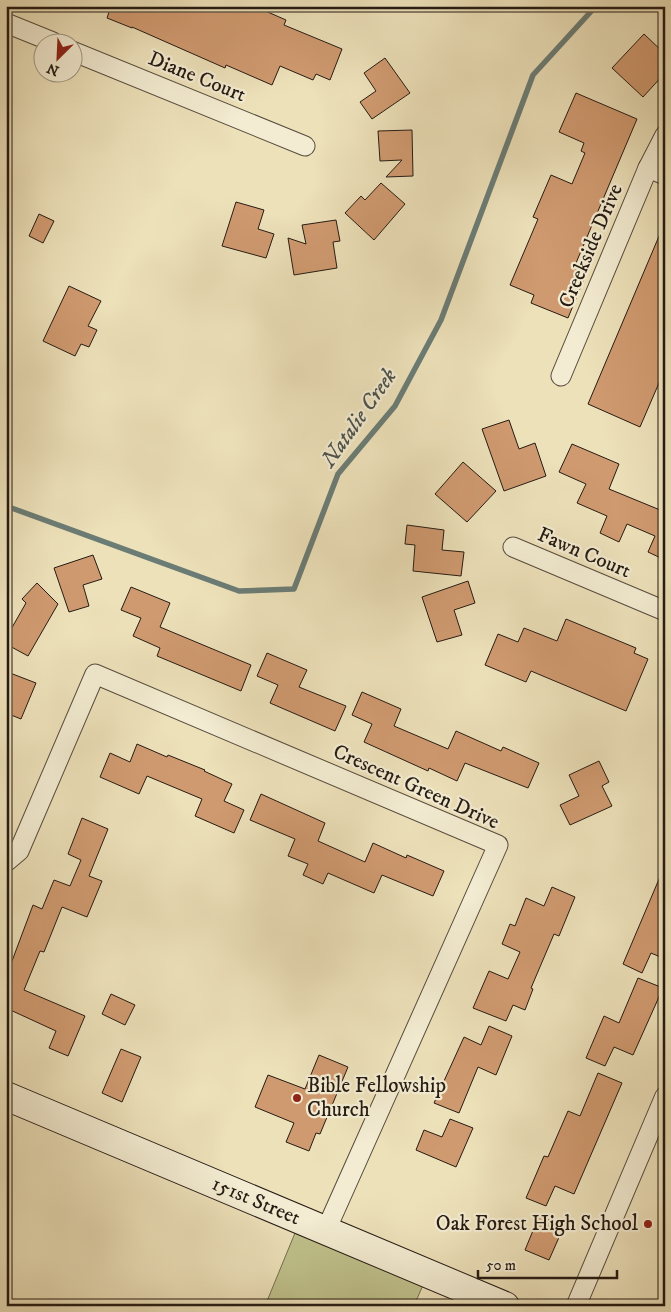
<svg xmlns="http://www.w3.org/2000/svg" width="671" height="1312" font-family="'IM FELL DW Pica',serif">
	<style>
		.green { fill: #bfc18b; stroke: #726e4f }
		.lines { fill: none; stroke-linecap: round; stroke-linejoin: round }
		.stream { stroke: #6b7c75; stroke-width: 5.5 }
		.building { fill: #d09a70; stroke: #251b13 }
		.street-casing { stroke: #574c3d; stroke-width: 21 }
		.secondary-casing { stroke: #251b13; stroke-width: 30 }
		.street { stroke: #f3ecd2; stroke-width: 19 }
		.secondary { stroke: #f3ecd2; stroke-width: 28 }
		.poi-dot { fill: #8f2418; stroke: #f3ecd2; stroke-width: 2 }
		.labels { text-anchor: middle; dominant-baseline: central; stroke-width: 4.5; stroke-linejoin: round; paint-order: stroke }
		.street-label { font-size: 21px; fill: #251b13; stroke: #f3ecd2 }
		.poi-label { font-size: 21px; fill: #251b13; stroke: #f3ecd2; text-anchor: start }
		.water-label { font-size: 22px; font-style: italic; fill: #4e534c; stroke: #f3ecd2 }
	</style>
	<rect width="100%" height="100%" fill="#ede1ba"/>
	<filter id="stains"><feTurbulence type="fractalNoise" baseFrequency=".004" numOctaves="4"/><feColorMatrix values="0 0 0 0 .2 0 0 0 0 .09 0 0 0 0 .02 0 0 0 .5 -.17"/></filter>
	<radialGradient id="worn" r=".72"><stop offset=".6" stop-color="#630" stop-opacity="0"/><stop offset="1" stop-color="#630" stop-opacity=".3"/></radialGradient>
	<path class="green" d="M 295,1233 L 423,1285 L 414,1306 L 265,1306 Z"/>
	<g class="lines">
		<path class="stream" d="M 6,506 L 239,591 L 294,589 L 338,474 L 395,406 L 441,320 L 533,75 L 596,6"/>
	</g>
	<g class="building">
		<path d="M 111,6 L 254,6 L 286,20 L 284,25 L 342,49 L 330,80 L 316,74 L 313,80 L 280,66 L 272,85 L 226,65 L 225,68 L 132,27 L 132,28 L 107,18 Z"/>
		<path d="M 644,34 L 665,54 L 665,73 L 643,97 L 612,68 Z"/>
		<path d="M 385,58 L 410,93 L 372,119 L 360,102 L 376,91 L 364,73 Z"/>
		<path d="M 576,93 L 637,119 L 576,263 L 588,269 L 568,318 L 531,303 L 534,295 L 510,285 L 538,219 L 533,217 L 551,175 L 572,184 L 585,153 L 581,151 L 584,143 L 559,132 Z"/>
		<path d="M 412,130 L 413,176 L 386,177 L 402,160 L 380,161 L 378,131 Z"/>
		<path d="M 381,183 L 405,204 L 374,240 L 345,213 L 361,196 L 365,200 Z"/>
		<path d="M 236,202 L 264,210 L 258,229 L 274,234 L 266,258 L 222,246 Z"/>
		<path d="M 39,214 L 54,221 L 43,243 L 29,236 Z"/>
		<path d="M 336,220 L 340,241 L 333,242 L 337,268 L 294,275 L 288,238 L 306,244 L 302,225 Z"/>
		<path d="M 665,222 L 665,369 L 640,427 L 588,404 Z"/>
		<path d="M 69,286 L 101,301 L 88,326 L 97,330 L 89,347 L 81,344 L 75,356 L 43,341 Z"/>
		<path d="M 509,420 L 519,449 L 535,443 L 546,476 L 504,491 L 482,429 Z"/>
		<path d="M 572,444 L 619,464 L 609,489 L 665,512 L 665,560 L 648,552 L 655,536 L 627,524 L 619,542 L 600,533 L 607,516 L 577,503 L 586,484 L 559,472 Z"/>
		<path d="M 463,462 L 496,491 L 467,522 L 435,494 Z"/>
		<path d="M 407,525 L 444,530 L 442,550 L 464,552 L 461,576 L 413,571 L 415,545 L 405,544 Z"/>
		<path d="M 93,555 L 102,579 L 83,585 L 89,606 L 69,612 L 54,568 Z"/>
		<path d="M 468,581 L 475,603 L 454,610 L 462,635 L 437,642 L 422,597 Z"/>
		<path d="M 37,583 L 58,604 L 28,656 L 6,644 L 6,638 L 26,603 L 22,599 Z"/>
		<path d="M 131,587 L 170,603 L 160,627 L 251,665 L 241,691 L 157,656 L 160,648 L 133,636 L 141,618 L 121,610 Z"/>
		<path d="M 566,619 L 636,648 L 634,653 L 648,659 L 626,711 L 531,671 L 526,682 L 485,665 L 498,634 L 518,642 L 524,628 L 557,641 Z"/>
		<path d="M 267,653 L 307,670 L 299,687 L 346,706 L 335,731 L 270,703 L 278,685 L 257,676 Z"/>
		<path d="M 10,673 L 36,683 L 21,719 L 6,713 L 6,681 Z"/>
		<path d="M 362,692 L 401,709 L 394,726 L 448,749 L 456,731 L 501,751 L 503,747 L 539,763 L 528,788 L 465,763 L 457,781 L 429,768 L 428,771 L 364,742 L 372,724 L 352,715 Z"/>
		<path d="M 137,744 L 167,757 L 168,755 L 205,770 L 204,771 L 232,784 L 224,801 L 244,810 L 234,833 L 195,816 L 202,799 L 147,776 L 139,794 L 100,777 L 110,753 L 130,762 Z"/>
		<path d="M 599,761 L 609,782 L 602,786 L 612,806 L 570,825 L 560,805 L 579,796 L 569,775 Z"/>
		<path d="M 261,794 L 325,823 L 318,841 L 365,862 L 373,843 L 406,858 L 407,855 L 444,871 L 433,896 L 382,875 L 374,893 L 328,873 L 323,884 L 303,875 L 308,864 L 288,856 L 295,839 L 250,820 Z"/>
		<path d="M 82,818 L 108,829 L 89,876 L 102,881 L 87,917 L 62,907 L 44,952 L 40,951 L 24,990 L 85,1016 L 68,1056 L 49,1048 L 56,1031 L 6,1008 L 6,977 L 33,905 L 42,909 L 54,880 L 70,886 L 81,860 L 68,854 Z"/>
		<path d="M 665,865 L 665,959 L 651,953 L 642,973 L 623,964 Z"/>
		<path d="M 552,887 L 575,897 L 559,936 L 554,934 L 531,988 L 533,989 L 525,1010 L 513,1005 L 506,1021 L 473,1008 L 489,971 L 508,979 L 520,952 L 502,944 L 510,924 L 515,926 L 526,898 L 544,906 Z"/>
		<path d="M 638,978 L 663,988 L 633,1055 L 614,1047 L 605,1066 L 586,1058 L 604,1016 L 619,1023 Z"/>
		<path d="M 111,994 L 135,1005 L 125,1025 L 102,1014 Z"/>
		<path d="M 489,1026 L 512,1036 L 496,1075 L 478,1067 L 459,1113 L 434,1103 L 464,1037 L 481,1045 Z"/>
		<path d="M 121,1049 L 141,1057 L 122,1102 L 102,1093 Z"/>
		<path d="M 319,1055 L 348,1067 L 320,1134 L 316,1133 L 309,1151 L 286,1142 L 294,1123 L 255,1107 L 268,1075 L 305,1089 Z"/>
		<path d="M 598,1073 L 622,1083 L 574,1194 L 555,1186 L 546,1206 L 526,1198 L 544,1156 L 548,1157 L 568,1111 L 580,1116 Z"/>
		<path d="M 450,1119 L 473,1128 L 456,1167 L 416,1150 L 424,1130 L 442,1137 Z"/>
		<path d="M 539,1216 L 564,1226 L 549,1260 L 525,1250 Z"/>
	</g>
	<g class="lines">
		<defs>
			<g id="street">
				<path d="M 6,23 L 53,42"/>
				<path d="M 72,51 L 305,146"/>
				<path d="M 648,168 L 665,175"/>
				<path d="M 561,376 L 648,168 L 665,135"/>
				<path d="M 513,547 L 665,611"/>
				<path d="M 6,862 L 19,851 L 95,674 L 498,845 L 326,1230"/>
				<path d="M 576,1306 L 665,1096"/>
			</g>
			<path id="secondary" d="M 6,1096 L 505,1306"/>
		</defs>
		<use href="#street" class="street-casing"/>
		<use href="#secondary" class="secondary-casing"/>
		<use href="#street" class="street"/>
		<use href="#secondary" class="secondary"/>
	</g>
	<g class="poi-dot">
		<circle cx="297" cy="1098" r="5"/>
		<circle cx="648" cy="1224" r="5"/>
	</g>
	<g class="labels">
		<g class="street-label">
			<text transform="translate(197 77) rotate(22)">Diane Court</text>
			<text transform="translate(591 246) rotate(-67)">Creekside Drive</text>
			<text transform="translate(584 553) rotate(23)">Fawn Court</text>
			<text transform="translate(416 787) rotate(24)">Crescent Green Drive</text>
			<text transform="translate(256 1201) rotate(23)">151st Street</text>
		</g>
		<g class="poi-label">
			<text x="307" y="1086">Bible Fellowship<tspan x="307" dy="24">Church</tspan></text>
			<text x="638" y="1224" text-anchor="end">Oak Forest High School</text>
		</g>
		<g class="water-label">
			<text transform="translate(359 418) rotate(-55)">Natalie Creek</text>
		</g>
	</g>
	<rect width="671" height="1312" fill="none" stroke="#ede1ba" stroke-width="25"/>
	<rect x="8" y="8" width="656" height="1297" fill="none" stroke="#251b13" stroke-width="2.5"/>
	<rect x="12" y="12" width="646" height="1287" fill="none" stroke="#251b13"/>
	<g transform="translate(58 58) rotate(204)"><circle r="24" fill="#f3ecd2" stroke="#a19886"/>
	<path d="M0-4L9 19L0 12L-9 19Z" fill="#8f2418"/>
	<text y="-8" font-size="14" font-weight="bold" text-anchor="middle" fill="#251b13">N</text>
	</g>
	<path d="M478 1270v8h139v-8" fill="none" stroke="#251b13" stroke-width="2.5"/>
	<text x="486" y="1270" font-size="15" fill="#251b13" stroke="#f3ecd2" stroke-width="4" paint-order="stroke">50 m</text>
	<rect width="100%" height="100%" filter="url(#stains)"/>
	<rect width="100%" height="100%" fill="url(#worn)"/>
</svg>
